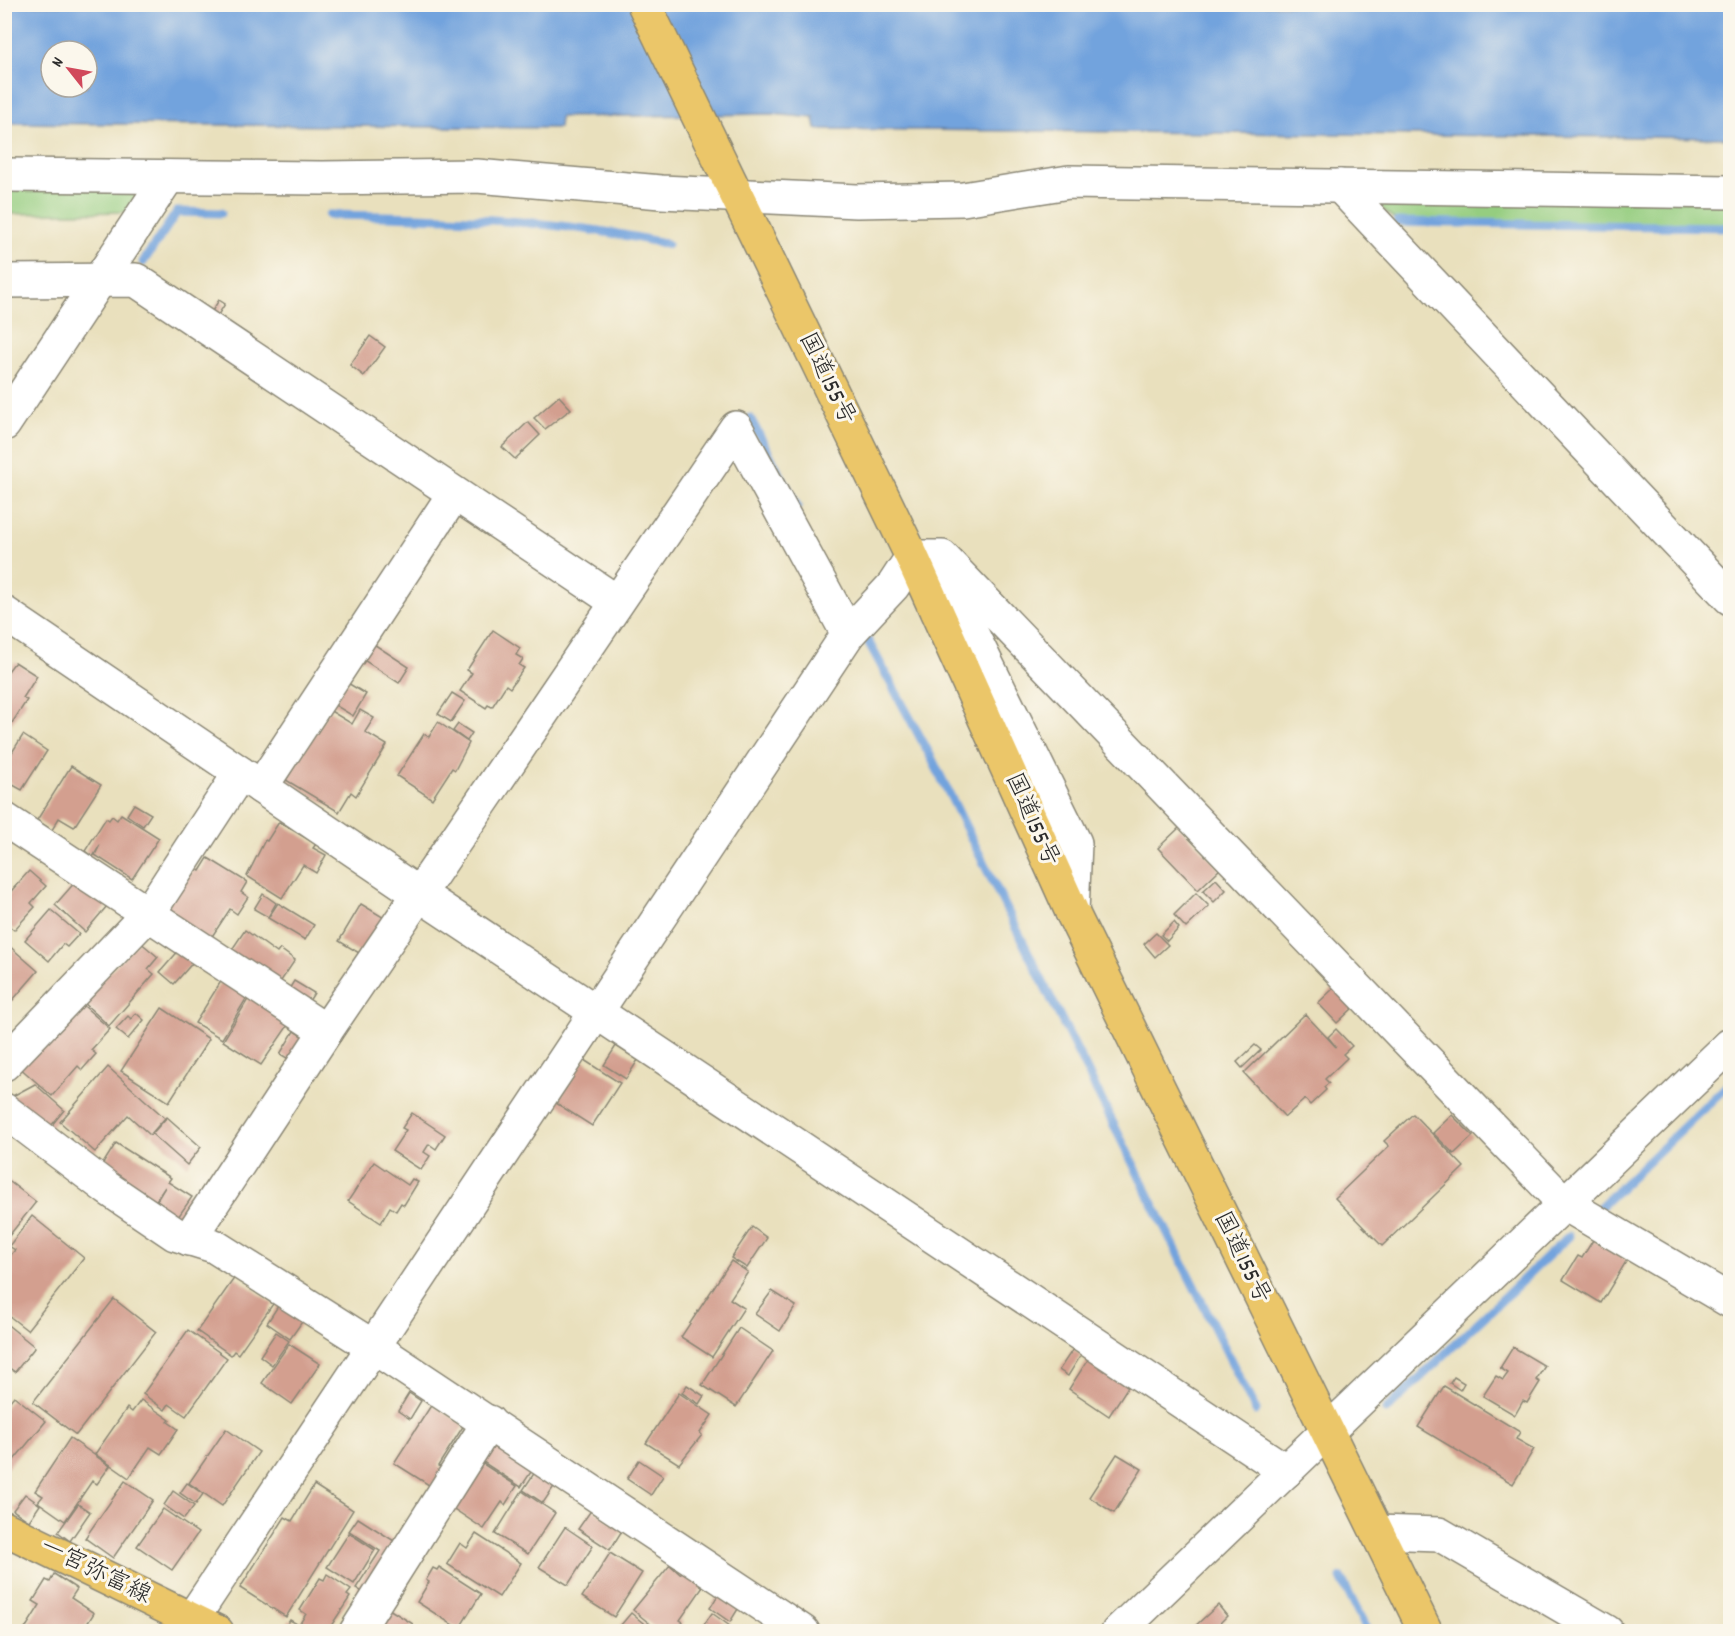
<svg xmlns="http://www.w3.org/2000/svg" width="1735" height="1636" font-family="Dekko,'Klee One',sans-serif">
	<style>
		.green { fill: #95cd80; stroke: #607c56; stroke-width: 1.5 }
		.water { fill: #72a3dd; stroke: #4e6784; stroke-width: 1.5; fill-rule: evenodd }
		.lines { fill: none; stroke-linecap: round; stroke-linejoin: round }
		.stream { stroke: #72a3dd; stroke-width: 9 }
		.building { fill: #d39f8f }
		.minor-casing { stroke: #8a8674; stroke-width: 36 }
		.major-casing { stroke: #8a8674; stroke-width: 36 }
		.highway-casing { stroke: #8a8674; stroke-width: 36 }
		.minor { stroke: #fff; stroke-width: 33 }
		.major { stroke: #ebc669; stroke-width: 33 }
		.highway { stroke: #ebc669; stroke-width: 33 }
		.labels { text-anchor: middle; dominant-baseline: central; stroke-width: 6; stroke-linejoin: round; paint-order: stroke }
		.street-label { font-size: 24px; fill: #2b2b2b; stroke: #fbf7ec }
	</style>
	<rect width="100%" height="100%" fill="#fbf7ec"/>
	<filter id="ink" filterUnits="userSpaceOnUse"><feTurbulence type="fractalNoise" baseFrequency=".0167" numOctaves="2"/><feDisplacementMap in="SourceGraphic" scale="12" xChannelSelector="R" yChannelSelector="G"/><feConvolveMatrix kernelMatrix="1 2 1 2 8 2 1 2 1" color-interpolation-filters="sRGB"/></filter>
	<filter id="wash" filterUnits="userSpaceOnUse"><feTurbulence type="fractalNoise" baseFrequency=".008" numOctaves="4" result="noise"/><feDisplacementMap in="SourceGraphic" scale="24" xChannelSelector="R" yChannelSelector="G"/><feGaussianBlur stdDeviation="1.35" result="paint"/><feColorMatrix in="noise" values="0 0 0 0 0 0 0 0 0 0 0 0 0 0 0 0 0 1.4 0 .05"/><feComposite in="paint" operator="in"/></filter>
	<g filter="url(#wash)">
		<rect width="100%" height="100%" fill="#e9e0bd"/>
		<g class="green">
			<path d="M 4,184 L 138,191 L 141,207 L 129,212 L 5,214 Z"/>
			<path d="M 1368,197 L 1730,201 L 1730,224 L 1394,219 Z"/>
		</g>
		<path class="water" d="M 5,5 L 1730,5 L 1730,138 L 816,129 L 814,118 L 772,114 L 560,117 L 559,128 L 5,123 ZM 51,51 L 87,51 L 87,87 L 51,87 Z"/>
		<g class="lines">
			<g class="stream">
				<path d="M 329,215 C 441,217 557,218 667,244"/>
				<path d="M 1397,222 L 1730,227"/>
				<path d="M 143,262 L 177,212 L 221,213"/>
				<path d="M 750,418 L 797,506"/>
				<path d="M 868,641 L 932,759 L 1256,1411"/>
				<path d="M 1598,1209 L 1730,1083"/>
				<path d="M 1386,1410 L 1569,1236"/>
				<path d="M 1341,1578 L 1368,1632"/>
			</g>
		</g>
		<g id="blocks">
			<g class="building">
				<path d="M 219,300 L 225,304 L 218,315 L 212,311 Z"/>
				<path d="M 370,336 L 385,347 L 364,376 L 350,365 Z"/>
				<path d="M 559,396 L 571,409 L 545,429 L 534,418 Z"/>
				<path d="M 528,422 L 540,435 L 515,459 L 502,447 Z"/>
				<path d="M 493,630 L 520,648 L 516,655 L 523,659 L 519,665 L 524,668 L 510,688 L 506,685 L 492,707 L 488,705 L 486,708 L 460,691 L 472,673 L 467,670 Z"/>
				<path d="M 366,639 L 409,667 L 399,683 L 356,655 Z"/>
				<path d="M 15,662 L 37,676 L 23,698 L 27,700 L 12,723 L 5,718 L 5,675 Z"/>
				<path d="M 346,682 L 366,694 L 353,716 L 333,704 Z"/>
				<path d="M 452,693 L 465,701 L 451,722 L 438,714 Z"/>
				<path d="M 329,710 L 352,724 L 360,710 L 374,718 L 365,732 L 387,745 L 356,796 L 351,792 L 339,812 L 286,780 Z"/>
				<path d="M 438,722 L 469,743 L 455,770 L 452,768 L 432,799 L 397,776 L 424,734 L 429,737 Z"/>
				<path d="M 458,724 L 472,733 L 467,741 L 453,731 Z"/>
				<path d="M 23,735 L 47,751 L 22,790 L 4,780 L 4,765 Z"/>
				<path d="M 71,766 L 101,785 L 74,827 L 59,818 L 52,830 L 37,820 Z"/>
				<path d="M 134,804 L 151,814 L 143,826 L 127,815 Z"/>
				<path d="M 121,814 L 159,838 L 132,879 L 95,855 L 100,845 L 93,857 L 85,851 L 106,818 L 109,820 L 112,816 L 117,820 Z"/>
				<path d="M 279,822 L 316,844 L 313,848 L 326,855 L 316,873 L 303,865 L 282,898 L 247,876 L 265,840 L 267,841 Z"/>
				<path d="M 1180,827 L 1220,869 L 1198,890 L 1158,848 Z"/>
				<path d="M 208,858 L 247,882 L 241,892 L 248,897 L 237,914 L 230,909 L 209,941 L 171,917 L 175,912 L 166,906 L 194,868 L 200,871 Z"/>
				<path d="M 29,871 L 46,886 L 31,903 L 35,907 L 14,930 L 4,922 L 4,899 Z"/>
				<path d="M 1216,879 L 1226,890 L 1214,902 L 1203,891 Z"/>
				<path d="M 77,880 L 107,906 L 85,932 L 55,905 Z"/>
				<path d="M 1196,893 L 1209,906 L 1186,928 L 1174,915 Z"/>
				<path d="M 263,894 L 276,903 L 268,917 L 254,909 Z"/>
				<path d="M 278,903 L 314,925 L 305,940 L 268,918 Z"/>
				<path d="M 361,904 L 386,919 L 364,956 L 339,941 Z"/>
				<path d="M 51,910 L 79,934 L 67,947 L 63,944 L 49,961 L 25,940 Z"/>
				<path d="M 1174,922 L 1179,928 L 1167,941 L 1161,935 Z"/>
				<path d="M 245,930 L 277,953 L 280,949 L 295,960 L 277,987 L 229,954 Z"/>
				<path d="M 1156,933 L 1168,945 L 1155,957 L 1144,944 Z"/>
				<path d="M 139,941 L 158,957 L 148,969 L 154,974 L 109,1026 L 82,1001 Z"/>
				<path d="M 7,944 L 38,971 L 12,1001 L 4,995 L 4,946 Z"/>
				<path d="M 181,948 L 195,960 L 174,984 L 160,972 Z"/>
				<path d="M 223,978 L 249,994 L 222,1039 L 195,1023 Z"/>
				<path d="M 294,981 L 314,993 L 306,1006 L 286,994 Z"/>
				<path d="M 1335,987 L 1354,1007 L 1337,1023 L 1318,1003 Z"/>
				<path d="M 250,996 L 291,1021 L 261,1065 L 223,1041 Z"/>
				<path d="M 76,999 L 110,1029 L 91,1050 L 96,1054 L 82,1070 L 78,1066 L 52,1096 L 18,1066 Z"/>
				<path d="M 162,1008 L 209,1039 L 169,1102 L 121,1071 Z"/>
				<path d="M 136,1013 L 144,1020 L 128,1039 L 116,1029 L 128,1016 L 131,1019 Z"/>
				<path d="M 1305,1014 L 1336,1047 L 1328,1037 L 1336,1029 L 1352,1046 L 1343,1054 L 1347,1058 L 1325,1079 L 1329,1083 L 1324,1087 L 1326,1090 L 1310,1105 L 1305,1099 L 1285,1117 L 1244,1073 Z"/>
				<path d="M 294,1031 L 305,1038 L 292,1061 L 280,1054 Z"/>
				<path d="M 1255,1045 L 1261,1050 L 1242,1068 L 1237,1062 Z"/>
				<path d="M 616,1046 L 638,1060 L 626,1079 L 604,1065 Z"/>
				<path d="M 584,1060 L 620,1083 L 592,1126 L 556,1103 Z"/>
				<path d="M 108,1067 L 165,1118 L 150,1135 L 128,1115 L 95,1152 L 60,1122 Z"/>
				<path d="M 35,1084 L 64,1110 L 47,1131 L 9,1098 Z"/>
				<path d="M 412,1113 L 445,1135 L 436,1149 L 429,1144 L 424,1152 L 430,1156 L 421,1170 L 392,1151 L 406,1130 L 402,1128 Z"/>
				<path d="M 1413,1114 L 1464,1167 L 1382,1246 L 1335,1198 L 1389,1146 L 1384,1141 Z"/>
				<path d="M 1452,1115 L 1473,1136 L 1454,1154 L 1433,1133 Z"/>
				<path d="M 167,1117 L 201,1147 L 187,1165 L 152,1134 Z"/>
				<path d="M 116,1143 L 171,1178 L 168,1182 L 192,1197 L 176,1220 L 154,1205 L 165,1187 L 153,1205 L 99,1170 Z"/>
				<path d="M 374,1162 L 408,1185 L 412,1179 L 418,1182 L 404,1205 L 401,1203 L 396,1211 L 390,1207 L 381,1223 L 348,1201 Z"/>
				<path d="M 6,1179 L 36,1202 L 4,1242 L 4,1181 Z"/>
				<path d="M 32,1216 L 84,1258 L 27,1330 L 4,1312 L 4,1263 L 15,1250 L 9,1246 Z"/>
				<path d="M 752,1227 L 767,1238 L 747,1268 L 731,1258 Z"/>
				<path d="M 1593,1240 L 1627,1260 L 1601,1303 L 1563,1280 L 1578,1256 L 1582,1258 Z"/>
				<path d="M 731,1261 L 748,1272 L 730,1299 L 744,1308 L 712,1357 L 681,1337 Z"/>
				<path d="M 235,1277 L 273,1304 L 238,1354 L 234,1351 L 231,1355 L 197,1331 Z"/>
				<path d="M 772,1291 L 796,1306 L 780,1331 L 755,1314 Z"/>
				<path d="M 114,1299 L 156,1332 L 76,1435 L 33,1402 Z"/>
				<path d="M 280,1303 L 304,1319 L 290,1339 L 267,1323 Z"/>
				<path d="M 4,1322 L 35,1347 L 15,1372 L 4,1364 Z"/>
				<path d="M 739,1328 L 773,1351 L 736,1407 L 702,1385 Z"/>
				<path d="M 188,1330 L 227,1358 L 186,1416 L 169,1404 L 165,1410 L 143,1394 Z"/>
				<path d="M 276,1332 L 289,1341 L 272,1365 L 260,1356 Z"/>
				<path d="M 289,1344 L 320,1364 L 292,1404 L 262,1383 Z"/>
				<path d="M 1513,1347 L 1545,1366 L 1536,1380 L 1540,1382 L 1527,1403 L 1523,1401 L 1515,1415 L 1483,1396 L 1496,1376 L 1503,1380 L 1508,1373 L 1500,1368 Z"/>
				<path d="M 1073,1349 L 1081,1355 L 1068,1376 L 1059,1370 Z"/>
				<path d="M 1089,1358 L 1129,1385 L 1109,1416 L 1069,1389 Z"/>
				<path d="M 1454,1377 L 1464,1383 L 1460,1390 L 1450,1383 Z"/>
				<path d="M 687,1385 L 704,1396 L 699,1404 L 682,1393 Z"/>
				<path d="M 1444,1386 L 1520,1432 L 1516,1439 L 1534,1449 L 1513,1484 L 1418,1427 Z"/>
				<path d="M 409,1393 L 421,1401 L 410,1419 L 398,1411 Z"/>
				<path d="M 679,1393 L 712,1415 L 700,1433 L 702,1435 L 679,1464 L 646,1443 Z"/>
				<path d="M 14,1396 L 46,1421 L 4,1472 L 4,1408 Z"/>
				<path d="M 141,1400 L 170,1420 L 168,1422 L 178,1429 L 161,1454 L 150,1447 L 129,1478 L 95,1454 L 127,1408 L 132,1412 Z"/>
				<path d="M 432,1404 L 464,1425 L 438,1466 L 445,1469 L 432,1487 L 394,1463 Z"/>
				<path d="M 226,1429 L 259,1452 L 222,1506 L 189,1483 Z"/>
				<path d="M 70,1438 L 110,1466 L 97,1484 L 92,1481 L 65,1521 L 38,1502 L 43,1496 L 35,1491 Z"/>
				<path d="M 492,1442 L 533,1469 L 521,1487 L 480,1460 Z"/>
				<path d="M 1117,1454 L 1142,1469 L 1114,1513 L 1089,1497 Z"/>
				<path d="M 639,1460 L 663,1476 L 651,1495 L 627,1479 Z"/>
				<path d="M 480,1462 L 517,1486 L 505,1505 L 502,1502 L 484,1529 L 451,1507 Z"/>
				<path d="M 535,1472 L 555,1485 L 543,1503 L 523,1490 Z"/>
				<path d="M 125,1481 L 153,1500 L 113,1558 L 85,1538 Z"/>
				<path d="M 187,1483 L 203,1494 L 196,1504 L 180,1493 Z"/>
				<path d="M 314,1485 L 353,1510 L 286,1617 L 240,1588 L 285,1517 L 292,1521 Z"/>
				<path d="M 173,1491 L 194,1506 L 184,1519 L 164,1505 Z"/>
				<path d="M 522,1491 L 555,1513 L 528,1554 L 495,1534 Z"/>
				<path d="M 25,1494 L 40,1505 L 29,1521 L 13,1510 Z"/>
				<path d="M 78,1504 L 90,1512 L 70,1541 L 58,1532 Z"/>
				<path d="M 163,1509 L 198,1533 L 172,1570 L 137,1546 Z"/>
				<path d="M 592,1509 L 623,1529 L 610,1550 L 578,1529 Z"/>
				<path d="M 358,1518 L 402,1546 L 370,1597 L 356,1588 L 380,1551 L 349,1531 Z"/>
				<path d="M 565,1527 L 593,1546 L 568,1585 L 539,1567 Z"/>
				<path d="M 349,1533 L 375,1550 L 354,1584 L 327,1567 Z"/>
				<path d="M 476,1534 L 521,1563 L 499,1597 L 447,1564 L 460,1543 L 467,1548 Z"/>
				<path d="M 610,1553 L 642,1573 L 614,1617 L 582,1597 Z"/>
				<path d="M 670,1565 L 680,1574 L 683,1571 L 703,1587 L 680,1620 L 683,1622 L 676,1632 L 660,1632 L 633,1610 Z"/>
				<path d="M 439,1567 L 481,1594 L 459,1629 L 417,1602 L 429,1582 L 426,1580 L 433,1568 L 437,1570 Z"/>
				<path d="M 54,1574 L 77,1589 L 71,1598 L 94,1613 L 82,1632 L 23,1632 L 40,1605 L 33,1601 L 46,1580 L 50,1582 Z"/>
				<path d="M 327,1574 L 351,1590 L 347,1595 L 350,1597 L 327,1632 L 302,1632 L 297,1628 L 306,1614 L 300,1610 L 320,1578 L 324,1580 Z"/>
				<path d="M 718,1595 L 738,1609 L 730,1622 L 710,1608 Z"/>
				<path d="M 1218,1605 L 1227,1616 L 1211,1632 L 1197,1632 L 1193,1628 Z"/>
				<path d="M 384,1606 L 413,1624 L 408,1632 L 369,1632 Z"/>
				<path d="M 631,1613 L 654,1632 L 615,1632 Z"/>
				<path d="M 712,1613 L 738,1632 L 699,1632 Z"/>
				<path d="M 290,1620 L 297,1624 L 293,1632 L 282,1632 Z"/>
			</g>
		</g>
	</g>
	<g filter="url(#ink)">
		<use href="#blocks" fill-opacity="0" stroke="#8a8674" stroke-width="1.5"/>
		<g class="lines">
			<defs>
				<g id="minor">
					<path d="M 4,175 L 322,178 L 477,176 L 661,192 L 857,201 L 963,199 L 1069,182 L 1730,192"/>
					<path d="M 1340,186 L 1730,598"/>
					<path d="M 4,281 L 136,280 L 617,602"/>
					<path d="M 4,424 L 168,177"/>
					<path d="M 939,567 L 1075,843 L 1072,912"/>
					<path d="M 4,613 L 419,894 L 1286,1471"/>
					<path d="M 261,787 L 454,494"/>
					<path d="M 4,819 L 326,1031"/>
					<path d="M 4,1064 L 148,914 L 240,773"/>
					<path d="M 4,1110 L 107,1188 L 175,1234 L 214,1246 L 375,1348 L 803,1632"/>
					<path d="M 189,1239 L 326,1031 L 736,428 L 848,634"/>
					<path d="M 1377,1532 L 1439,1534 L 1607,1632"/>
					<path d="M 192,1619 L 848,634 L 893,586 L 912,557 L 942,557 L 1565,1204 L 1730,1301"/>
					<path d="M 356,1632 L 489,1422"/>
					<path d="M 1118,1632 L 1730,1045"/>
				</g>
				<path id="major" d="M 4,1528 L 217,1632"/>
				<path id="highway" d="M 644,4 L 912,557 L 1072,912 L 1426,1632"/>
			</defs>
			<use href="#minor" class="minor-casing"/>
			<use href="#major" class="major-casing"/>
			<use href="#highway" class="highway-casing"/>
			<use href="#minor" class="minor"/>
			<use href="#major" class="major"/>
			<use href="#highway" class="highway"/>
		</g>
	</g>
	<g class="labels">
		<g class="street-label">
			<text transform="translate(826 379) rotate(64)">国道155号</text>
			<text transform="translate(1031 820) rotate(66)">国道155号</text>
			<text transform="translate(1241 1258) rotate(64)">国道155号</text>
			<text transform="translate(95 1572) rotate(26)">一宮弥富線</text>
		</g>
	</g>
	<rect width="1735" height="1636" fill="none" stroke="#fbf7ec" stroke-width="24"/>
	<g transform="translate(69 69) rotate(301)"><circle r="28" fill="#fbf7ec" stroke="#a8a59f" stroke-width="1.5"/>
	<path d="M0-4.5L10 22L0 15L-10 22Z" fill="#d1495b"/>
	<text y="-9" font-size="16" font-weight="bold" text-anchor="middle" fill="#2b2b2b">N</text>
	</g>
</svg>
